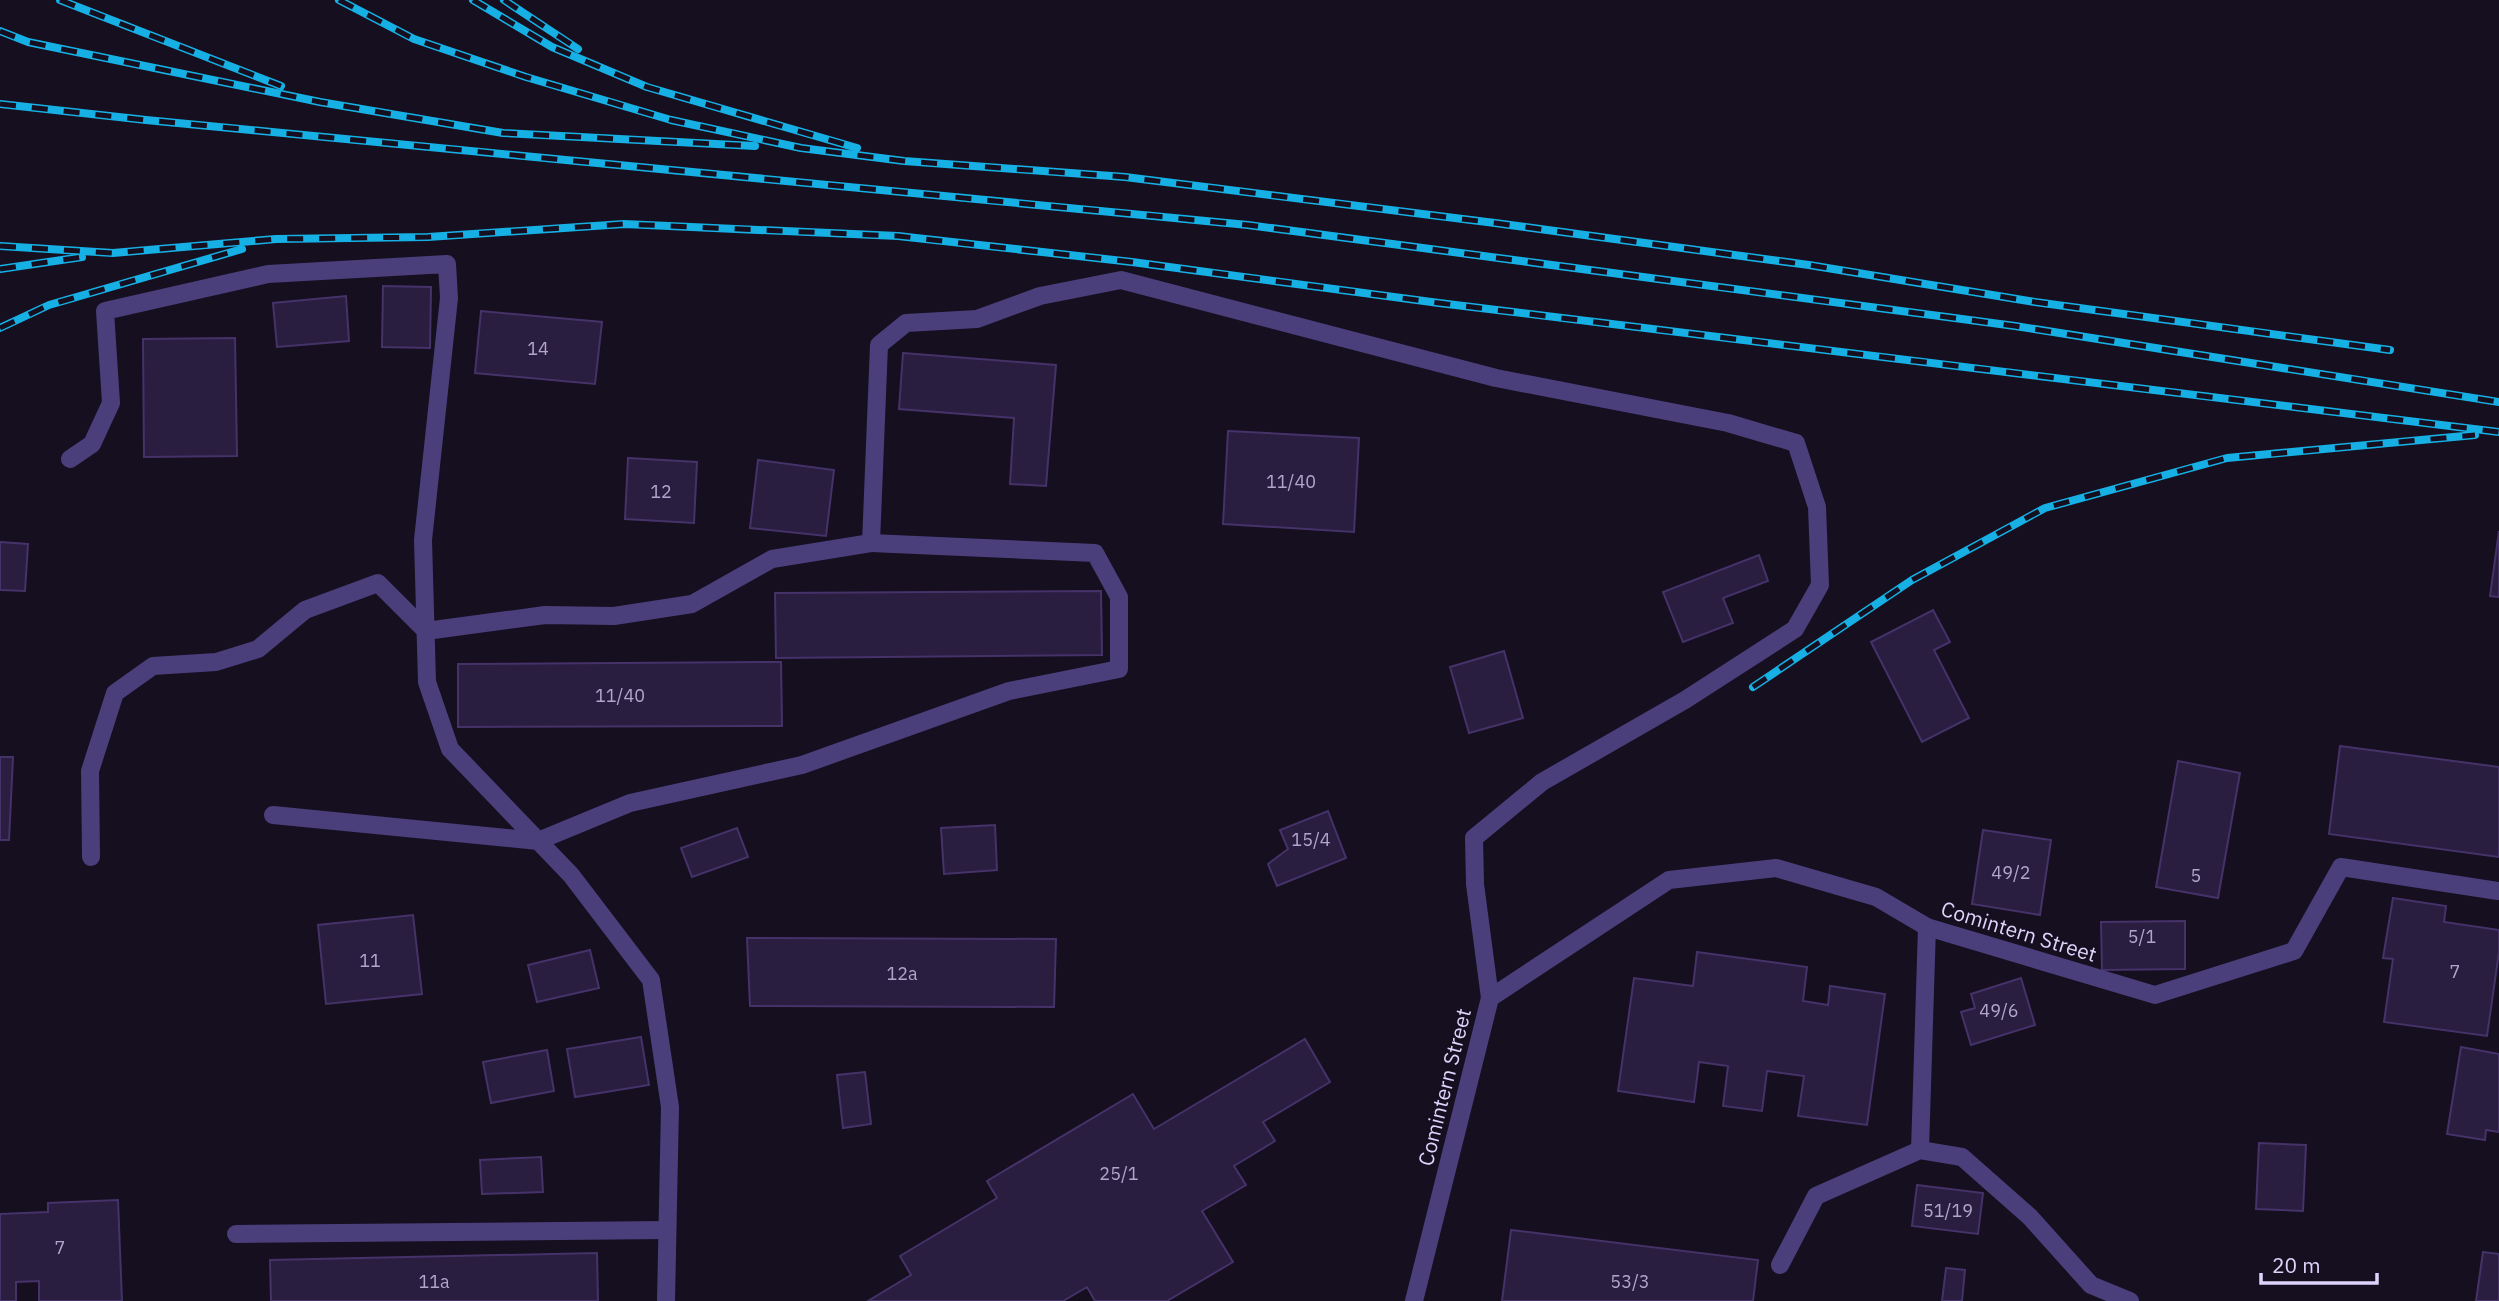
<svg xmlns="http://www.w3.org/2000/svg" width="2499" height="1301" font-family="'IBM Plex Sans',sans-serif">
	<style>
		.building { fill: #291d40; stroke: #453269; stroke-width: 2 }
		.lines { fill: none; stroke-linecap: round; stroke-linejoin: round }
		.service { stroke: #4a3f7b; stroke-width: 18 }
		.minor { stroke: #4a3f7b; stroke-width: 18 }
		.rail-casing { stroke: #16b0e4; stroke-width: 8 }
		.rail { stroke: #150f20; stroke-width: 5; stroke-dasharray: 16; stroke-linecap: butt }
		.labels { text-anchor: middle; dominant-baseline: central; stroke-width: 5; stroke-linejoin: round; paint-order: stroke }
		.number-label { font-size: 18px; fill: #b1a6cc }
		.street-label { font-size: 21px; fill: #ded3fb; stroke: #150f20 }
	</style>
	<rect width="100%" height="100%" fill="#150f20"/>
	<g class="building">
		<path d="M 383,286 L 431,287 L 430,348 L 382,347 Z"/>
		<path d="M 346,296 L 349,341 L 277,347 L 273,303 Z"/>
		<path d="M 481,311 L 602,322 L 595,384 L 475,373 Z"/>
		<path d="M 235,338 L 237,456 L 144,457 L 143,339 Z"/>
		<path d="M 903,353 L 1056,365 L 1046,486 L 1010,484 L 1014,418 L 899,409 Z"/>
		<path d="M 1228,431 L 1359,438 L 1354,532 L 1223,524 Z"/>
		<path d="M 628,458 L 697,462 L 694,523 L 625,519 Z"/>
		<path d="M 758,460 L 834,470 L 826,536 L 750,528 Z"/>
		<path d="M 2499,531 L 2499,597 L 2490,596 Z"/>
		<path d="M 0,542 L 28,544 L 25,591 L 0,590 Z"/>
		<path d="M 1759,555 L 1768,581 L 1723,598 L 1733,623 L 1683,642 L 1663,592 Z"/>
		<path d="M 1101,591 L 1102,655 L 776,658 L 775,593 Z"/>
		<path d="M 1933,610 L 1950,642 L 1934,650 L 1969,718 L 1922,742 L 1871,642 Z"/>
		<path d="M 1504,651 L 1523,718 L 1469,733 L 1450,667 Z"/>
		<path d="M 781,662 L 782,726 L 458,727 L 458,664 Z"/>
		<path d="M 2340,746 L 2499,767 L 2499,857 L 2329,834 Z"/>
		<path d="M 0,757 L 13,757 L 9,840 L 0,840 Z"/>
		<path d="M 2178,761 L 2240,773 L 2218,898 L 2156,887 Z"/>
		<path d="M 1328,811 L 1346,858 L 1277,886 L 1268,864 L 1288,849 L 1280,830 Z"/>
		<path d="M 995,825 L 997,870 L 944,874 L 941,828 Z"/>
		<path d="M 737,828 L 748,857 L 692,877 L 681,848 Z"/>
		<path d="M 1983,830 L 2051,840 L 2040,915 L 1972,904 Z"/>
		<path d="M 2393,898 L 2446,906 L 2444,922 L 2499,930 L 2499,952 L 2487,1036 L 2384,1022 L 2393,959 L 2383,958 Z"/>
		<path d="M 413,915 L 422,994 L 326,1004 L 318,925 Z"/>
		<path d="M 2185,921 L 2185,969 L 2102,970 L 2101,922 Z"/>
		<path d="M 747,938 L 1056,939 L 1054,1007 L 750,1006 Z"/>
		<path d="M 590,950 L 599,988 L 537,1002 L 528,965 Z"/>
		<path d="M 1697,952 L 1807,967 L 1803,1001 L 1828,1005 L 1830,986 L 1885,994 L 1867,1125 L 1798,1116 L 1804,1076 L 1767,1071 L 1762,1111 L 1723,1106 L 1728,1066 L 1699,1062 L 1694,1102 L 1618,1091 L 1634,978 L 1693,986 Z"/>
		<path d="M 2021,978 L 2035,1025 L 1971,1045 L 1961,1012 L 1975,1008 L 1971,994 Z"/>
		<path d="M 641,1037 L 649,1085 L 575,1097 L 567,1049 Z"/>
		<path d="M 1305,1039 L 1330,1082 L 1263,1122 L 1275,1141 L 1234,1166 L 1246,1185 L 1202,1211 L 1233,1262 L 1167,1301 L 1095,1301 L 1087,1287 L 1063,1301 L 868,1301 L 911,1275 L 900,1256 L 997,1198 L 987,1181 L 1133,1094 L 1154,1129 Z"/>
		<path d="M 2461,1047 L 2499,1054 L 2499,1132 L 2486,1130 L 2485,1140 L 2447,1134 Z"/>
		<path d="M 547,1050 L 554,1091 L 491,1103 L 483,1062 Z"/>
		<path d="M 865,1072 L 871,1124 L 843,1128 L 837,1075 Z"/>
		<path d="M 2259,1143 L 2306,1145 L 2303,1211 L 2256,1209 Z"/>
		<path d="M 541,1157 L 543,1192 L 482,1194 L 480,1160 Z"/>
		<path d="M 1917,1185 L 1983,1193 L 1978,1234 L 1912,1226 Z"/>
		<path d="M 118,1200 L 122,1301 L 39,1301 L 39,1281 L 16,1282 L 16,1301 L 0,1301 L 0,1214 L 48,1212 L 48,1203 Z"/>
		<path d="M 1511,1230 L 1758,1260 L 1753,1301 L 1502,1301 Z"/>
		<path d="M 2483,1252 L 2499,1254 L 2499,1301 L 2476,1301 Z"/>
		<path d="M 597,1253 L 598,1301 L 271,1301 L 270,1260 Z"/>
		<path d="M 1946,1268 L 1965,1270 L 1962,1301 L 1942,1301 Z"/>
	</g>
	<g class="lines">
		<g class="service">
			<path d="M 1920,1150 L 1927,927"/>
			<path d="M 236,1234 L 667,1230"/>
			<path d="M 1780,1265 L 1816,1196 L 1920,1150 L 1962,1157 L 2030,1217 L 2091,1285 L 2130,1301"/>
		</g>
		<g class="minor">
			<path d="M 70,459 L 92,444 L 111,403 L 105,311 L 268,274 L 447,264 L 449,298 L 423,540 L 427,682 L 450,749 L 571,875 L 651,980 L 670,1107 L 666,1301"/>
			<path d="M 273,815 L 538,841 L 630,803 L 802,765 L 1009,691 L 1119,669 L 1119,597 L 1095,553 L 871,543"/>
			<path d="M 91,857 L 90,771 L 115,693 L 153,666 L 216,662 L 258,649 L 305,610 L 378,583 L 426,631 L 545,615 L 614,616 L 692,604 L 772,559 L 871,543 L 879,345 L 906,323 L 977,319 L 1040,296 L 1121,280 L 1496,378 L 1728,423 L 1796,443 L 1817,507 L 1820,585 L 1795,629 L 1685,700 L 1542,782 L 1474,838 L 1475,884 L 1490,998"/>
			<path d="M 1414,1301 L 1490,998 L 1669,880 L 1776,868 L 1876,897 L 1927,927 L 2155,995 L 2294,951 L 2341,867 L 2498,891"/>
		</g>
		<defs>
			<g id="rail">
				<path d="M 60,0 L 281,86"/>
				<path d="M 339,0 L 414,39 L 526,77 L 671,120 L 801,148 L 904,161 L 1125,177 L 1495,223 L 1809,265 L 2035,302 L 2390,350"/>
				<path d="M 473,0 L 552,47 L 647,87 L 857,148"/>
				<path d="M 504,0 L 578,49"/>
				<path d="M 0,31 L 28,42 L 320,102 L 503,133 L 755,146"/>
				<path d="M 0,104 L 146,120 L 1248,225 L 2015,326 L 2499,402"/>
				<path d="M 0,246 L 113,253 L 276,239 L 428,237 L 624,224 L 898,236 L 1132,262 L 1439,303 L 2499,432"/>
				<path d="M 0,269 L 82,257"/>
				<path d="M 0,328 L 49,305 L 242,249"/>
				<path d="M 1753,687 L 1912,580 L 2045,508 L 2227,458 L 2475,435"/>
			</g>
		</defs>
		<use href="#rail" class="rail-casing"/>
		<use href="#rail" class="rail"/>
	</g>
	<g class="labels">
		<g class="number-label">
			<text x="538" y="348">14</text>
			<text x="1291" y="481">11/40</text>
			<text x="661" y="491">12</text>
			<text x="620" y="695">11/40</text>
			<text x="1311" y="839">15/4</text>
			<text x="2011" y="872">49/2</text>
			<text x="2196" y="875">5</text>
			<text x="2142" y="936">5/1</text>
			<text x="370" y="960">11</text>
			<text x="2455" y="971">7</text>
			<text x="902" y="973">12a</text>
			<text x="1999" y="1010">49/6</text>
			<text x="1119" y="1173">25/1</text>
			<text x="1948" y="1210">51/19</text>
			<text x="60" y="1247">7</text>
			<text x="434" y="1281">11a</text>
			<text x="1630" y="1281">53/3</text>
		</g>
		<g class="street-label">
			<text transform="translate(2019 931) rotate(17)">Comintern Street</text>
			<text transform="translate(1444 1087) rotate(-76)">Comintern Street</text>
		</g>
	</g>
	<path d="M2261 1273v10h116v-10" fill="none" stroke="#ded3fb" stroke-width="3.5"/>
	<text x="2272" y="1273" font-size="21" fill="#ded3fb" stroke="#150f20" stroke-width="5" paint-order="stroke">20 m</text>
</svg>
